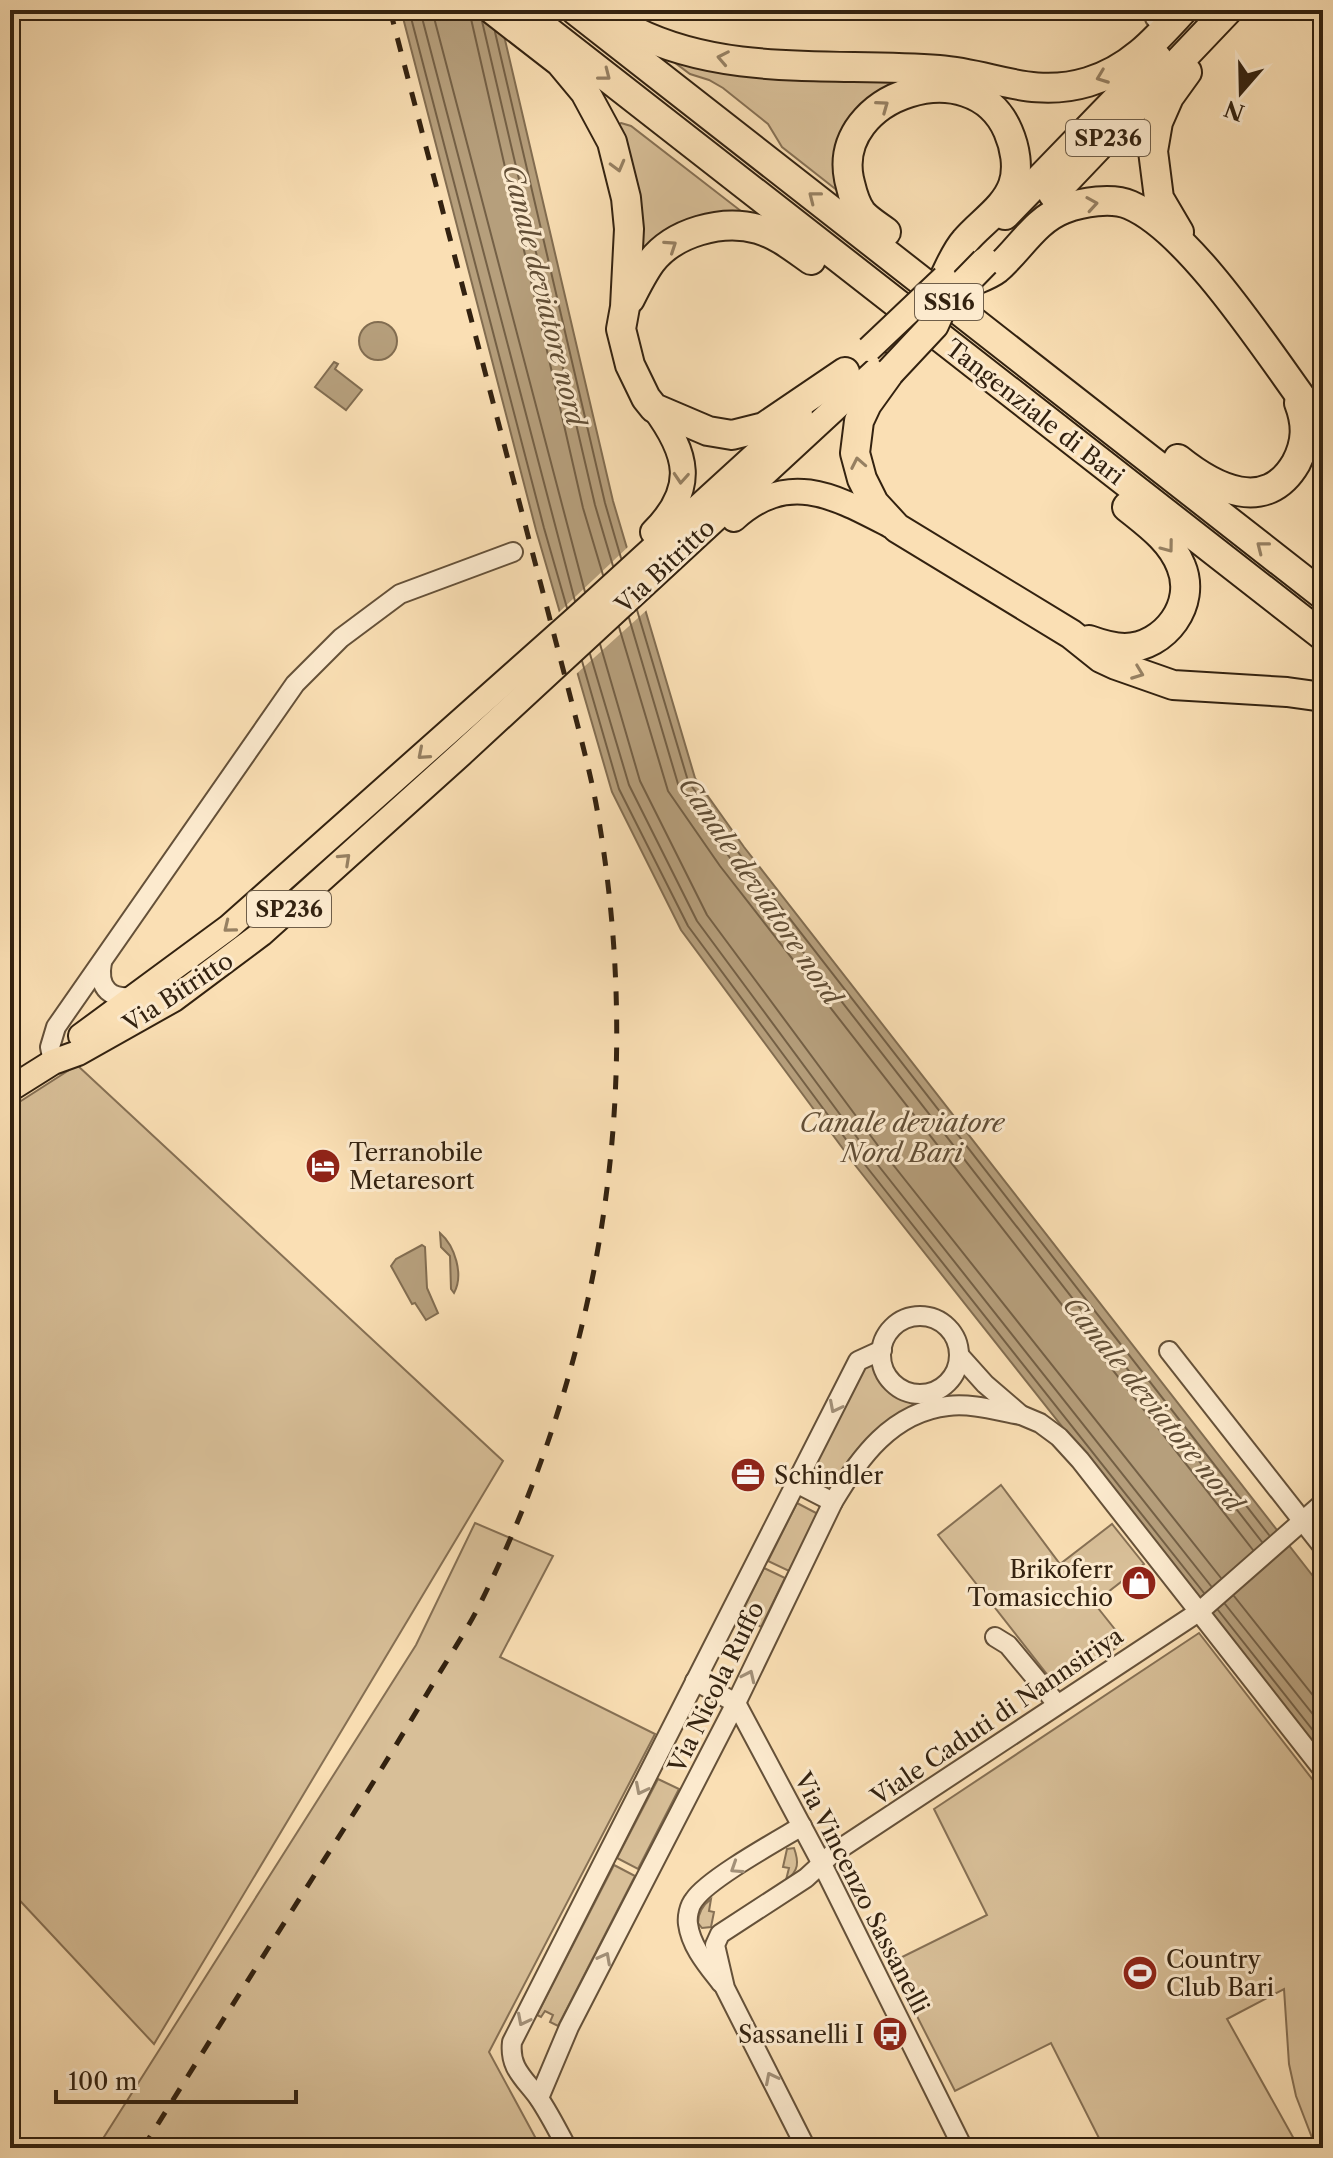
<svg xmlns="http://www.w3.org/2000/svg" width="1333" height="2158" font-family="'Libre Caslon Text',serif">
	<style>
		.green { fill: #d8bf98; stroke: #867054; stroke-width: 2 }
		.water { fill: #b69f7c; stroke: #826d51; stroke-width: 2 }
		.pier { fill: #fadfb4 }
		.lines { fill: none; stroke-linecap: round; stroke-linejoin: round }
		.shore { stroke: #746046; stroke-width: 2 }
		.minor-casing { stroke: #655139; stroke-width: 22 }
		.major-casing { stroke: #332210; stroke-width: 28 }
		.highway-casing { stroke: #332210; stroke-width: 32 }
		.minor { stroke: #fceace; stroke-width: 18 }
		.major { stroke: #fadfb4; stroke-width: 24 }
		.highway { stroke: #fadfb4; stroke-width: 28 }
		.rail { stroke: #332210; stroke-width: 5; stroke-dasharray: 14 14; stroke-linecap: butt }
		.major-bridge-casing { stroke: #332210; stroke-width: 28; stroke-linecap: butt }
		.highway-bridge-casing { stroke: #332210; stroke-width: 32; stroke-linecap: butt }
		.major-bridge { stroke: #fadfb4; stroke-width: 24 }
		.highway-bridge { stroke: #fadfb4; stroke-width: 28 }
		.oneway { stroke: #968062 }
		.oneway2 { stroke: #a29078 }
		.labels { text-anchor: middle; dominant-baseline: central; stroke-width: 6; stroke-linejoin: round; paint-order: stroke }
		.shield { fill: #fceace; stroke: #6f5e49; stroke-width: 2 }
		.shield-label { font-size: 22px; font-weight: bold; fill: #332210 }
		.street-label { font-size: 24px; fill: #332210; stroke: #fceace }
		.poi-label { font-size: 24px; fill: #332210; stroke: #fceace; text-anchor: start }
		.water-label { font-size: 26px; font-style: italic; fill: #614e36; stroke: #fceace }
	</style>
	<rect width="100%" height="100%" fill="#fadfb4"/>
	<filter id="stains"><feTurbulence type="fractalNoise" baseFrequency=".0025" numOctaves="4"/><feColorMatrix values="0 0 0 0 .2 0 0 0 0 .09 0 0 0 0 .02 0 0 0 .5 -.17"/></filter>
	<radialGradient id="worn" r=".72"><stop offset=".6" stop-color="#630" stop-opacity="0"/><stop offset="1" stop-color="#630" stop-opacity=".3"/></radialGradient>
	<g class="green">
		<path d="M 662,53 L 918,78 L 892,89 L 838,191 L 782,147 L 768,124 L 723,88 L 709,80 L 690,74 Z"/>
		<path d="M 621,123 L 631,126 L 750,218 L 639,253 L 618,125 Z"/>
		<path d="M 77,1065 L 503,1461 L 154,2044 L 10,1890 L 10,1108 Z"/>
		<path d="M 871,1362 C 887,1389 887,1389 914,1405 L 914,1408 C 875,1430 854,1446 832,1486 L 810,1475 L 866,1366 Z"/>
		<path d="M 1001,1485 L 1060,1564 L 1112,1524 L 1144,1564 L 1094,1603 L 1125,1642 L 1057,1687 L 938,1535 Z"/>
		<path d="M 797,1503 L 818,1514 L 789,1571 L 768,1561 Z"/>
		<path d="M 475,1523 L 553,1556 L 500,1657 L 655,1734 L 489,2052 L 541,2148 L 97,2148 L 416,1645 Z"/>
		<path d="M 764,1568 L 785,1578 L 761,1627 L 740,1616 Z"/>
		<path d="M 1199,1633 L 1323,1793 L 1323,2148 L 1316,2148 L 1296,2096 L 1289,2064 L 1284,1989 L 1227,2019 L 1299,2148 L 1104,2148 L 1051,2043 L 955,2091 L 890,1963 L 987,1915 L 934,1809 Z"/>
		<path d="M 658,1779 L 679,1789 L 638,1869 L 617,1858 Z"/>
		<path d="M 794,1848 C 799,1862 799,1871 786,1880 L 789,1868 L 783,1867 L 787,1849 Z"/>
		<path d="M 614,1865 L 635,1876 L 558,2026 L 550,2022 L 553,2015 L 545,2011 L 541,2017 L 537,2015 Z"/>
		<path d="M 711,1899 L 709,1911 L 714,1912 L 711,1927 L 702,1928 L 698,1923 C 698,1912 703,1905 711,1899 Z"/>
	</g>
	<g class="water">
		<path d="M 401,10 L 498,10 L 613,501 L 695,778 L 744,847 L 1323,1589 L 1323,1756 L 855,1165 L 681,930 L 612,792 L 536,530 Z"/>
		<circle cx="378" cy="341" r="19"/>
		<path d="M 334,362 L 338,364 L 335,369 L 362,390 L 346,410 L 315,387 Z"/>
		<path d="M 440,1233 C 455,1246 464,1275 454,1293 L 451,1289 L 450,1256 L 441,1247 Z"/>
		<path d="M 422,1245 L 425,1247 L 427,1288 L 438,1313 L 426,1320 L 415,1303 L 412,1304 L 391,1266 L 396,1259 Z"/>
	</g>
	<path class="pier" d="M 630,545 L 649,608 L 574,676 L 556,615 Z"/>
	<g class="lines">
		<g class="shore">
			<path d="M 409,10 L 544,528 L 567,608"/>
			<path d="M 420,10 L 575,601"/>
			<path d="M 432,10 L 585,592"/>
			<path d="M 469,10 L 583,508 L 603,575"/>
			<path d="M 482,21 L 595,505 L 613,566"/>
			<path d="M 495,32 L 605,503 L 621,558"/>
			<path d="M 637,610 L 688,781 L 738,852 L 1269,1535"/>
			<path d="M 629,618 L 678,784 L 730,858 L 1262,1542"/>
			<path d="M 619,627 L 668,791 L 720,866 L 1253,1550"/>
			<path d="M 600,644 L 640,781 L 707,915 L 879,1147 L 1221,1578"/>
			<path d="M 590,654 L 629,785 L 697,921 L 870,1155 L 1211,1586"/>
			<path d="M 582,661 L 619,789 L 688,926 L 862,1161 L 1204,1593"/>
			<path d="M 1234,1596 L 1323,1708"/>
			<path d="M 1225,1604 L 1323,1727"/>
			<path d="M 1218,1610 L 1323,1743"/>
		</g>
		<defs>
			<g id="minor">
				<path d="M 1155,18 L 1162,10"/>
				<path d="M 102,962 C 97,989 111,1001 137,996"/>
				<path d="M 53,1062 L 50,1047 L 56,1027 L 295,684 L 341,638 L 400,594 L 513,552"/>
				<circle cx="920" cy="1355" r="39"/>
				<path d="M 1169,1351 L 1323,1547"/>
				<path d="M 959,1355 L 985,1384 L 1021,1415 L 1040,1423 L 1059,1437 L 1080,1460 L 1323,1770"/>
				<path d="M 796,1483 L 833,1502"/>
				<path d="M 995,1637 L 1008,1645 L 1057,1704"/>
				<path d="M 695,1681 L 736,1703 L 822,1864 L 963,2148"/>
				<path d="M 721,1983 C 708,1966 691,1947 688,1924 C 687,1917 689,1906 694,1900 C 708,1879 777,1841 802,1826"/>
				<path d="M 539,2098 L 569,2027 L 736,1703 L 833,1502 C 859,1458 892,1412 948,1406 C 972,1403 998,1411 1021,1415"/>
				<path d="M 567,2148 C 558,2131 549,2113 538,2097 C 524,2078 509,2068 512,2042 L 858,1361 L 882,1350"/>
				<path d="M 806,2148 L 725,1988 L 715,1945 L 720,1934 L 806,1878 L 832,1854 L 1200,1611 L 1323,1503"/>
			</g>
			<g id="major">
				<path d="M 734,519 C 788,470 834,496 890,525"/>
				<path d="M 653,532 C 697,488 688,454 654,408"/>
				<path d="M 81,1036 L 229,927 L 580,615 L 800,414"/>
				<path d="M 10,1089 L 53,1062 L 78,1053 L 174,999 L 261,934 L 461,754 L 882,365"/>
			</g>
			<g id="highway">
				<path d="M 493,10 L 560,62 L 585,92 L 612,142 L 626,198 L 629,229 L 625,307 L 621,329 L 630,365 L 646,398 L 654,408 L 708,431 L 732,435 L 764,427 L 845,372"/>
				<path d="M 521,10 L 1323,636"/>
				<path d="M 575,10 L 1323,595"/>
				<path d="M 605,10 C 614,17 624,26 634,31 C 728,78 838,62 939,70 C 993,74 1031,99 1088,82 C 1129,70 1155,41 1183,10"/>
				<path d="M 1053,194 L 1228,10"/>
				<path d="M 1005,215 L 1157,58"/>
				<path d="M 886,232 C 878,226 868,220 862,213 C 854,203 852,191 849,179 C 832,95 973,49 1008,131 C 1015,147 1019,168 1013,185 C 1005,208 980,223 965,241 C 956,251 950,266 944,278"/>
				<path d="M 1179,232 L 1159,198 L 1153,151 L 1158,122 L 1169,97 L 1187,72"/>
				<path d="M 964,285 C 974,280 988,276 997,269 C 1020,249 1035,220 1064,209 C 1082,202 1112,197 1130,205 C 1193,232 1274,362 1317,419 L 1323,431"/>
				<path d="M 630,299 C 636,287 643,273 651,262 C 674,232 722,219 758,229 C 778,235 794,248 811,260"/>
				<path d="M 890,372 L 867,404 L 859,421 L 855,453 L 862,479 L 874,503 L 897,528 L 1071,634 L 1101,658 L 1116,665 L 1173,685 L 1287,692 L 1323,697"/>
				<path d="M 1178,459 C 1214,488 1266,515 1296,463 C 1307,442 1307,424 1299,403"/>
				<path d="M 1089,640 C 1100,644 1113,648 1125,648 C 1165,647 1197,604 1181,566 C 1171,540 1148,524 1127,507"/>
			</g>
		</defs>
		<use href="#minor" class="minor-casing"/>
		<use href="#major" class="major-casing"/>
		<use href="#highway" class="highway-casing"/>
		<use href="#minor" class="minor"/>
		<use href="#major" class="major"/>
		<use href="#highway" class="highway"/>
		<path class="rail" d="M 143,2148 C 212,2037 282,1926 352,1816 C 380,1772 407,1727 434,1682 C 449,1657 465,1633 478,1608 C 603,1358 645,1090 598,815 C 592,779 582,743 573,707 L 390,10"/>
		<defs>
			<path id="major-bridge" d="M 869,349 L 944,278"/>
			<path id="highway-bridge" d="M 890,372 L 934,325 L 943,305 L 985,262"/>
		</defs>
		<use href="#major-bridge" class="major-bridge-casing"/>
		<use href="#highway-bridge" class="highway-bridge-casing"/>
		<use href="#major-bridge" class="major-bridge"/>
		<use href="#highway-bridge" class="highway-bridge"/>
	</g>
	<defs><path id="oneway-chevron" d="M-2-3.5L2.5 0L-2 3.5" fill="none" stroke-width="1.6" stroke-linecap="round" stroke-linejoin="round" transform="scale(2)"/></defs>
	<g class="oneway">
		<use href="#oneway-chevron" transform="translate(723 58) rotate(-169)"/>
		<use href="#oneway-chevron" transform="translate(605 75) rotate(38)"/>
		<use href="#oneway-chevron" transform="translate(1102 77) rotate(159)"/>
		<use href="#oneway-chevron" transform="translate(883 106) rotate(-36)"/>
		<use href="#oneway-chevron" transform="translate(618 166) rotate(75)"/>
		<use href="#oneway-chevron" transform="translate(814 197) rotate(-142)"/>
		<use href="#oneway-chevron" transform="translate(1092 204) rotate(-9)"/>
		<use href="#oneway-chevron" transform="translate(671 246) rotate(-34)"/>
		<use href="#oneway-chevron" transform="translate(858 463) rotate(-101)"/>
		<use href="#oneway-chevron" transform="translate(681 478) rotate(94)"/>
		<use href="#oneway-chevron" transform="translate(1168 547) rotate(53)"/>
		<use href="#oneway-chevron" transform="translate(1262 547) rotate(-142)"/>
		<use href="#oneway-chevron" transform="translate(1138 673) rotate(21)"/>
		<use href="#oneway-chevron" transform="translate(423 754) rotate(139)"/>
		<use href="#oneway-chevron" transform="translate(345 859) rotate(-43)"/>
		<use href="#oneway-chevron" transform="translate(229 927) rotate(141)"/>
	</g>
	<g class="oneway2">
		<use href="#oneway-chevron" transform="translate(835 1407) rotate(117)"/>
		<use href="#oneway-chevron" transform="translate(749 1676) rotate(-65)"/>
		<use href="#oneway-chevron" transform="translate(641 1789) rotate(117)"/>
		<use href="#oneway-chevron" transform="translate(736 1868) rotate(147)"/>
		<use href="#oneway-chevron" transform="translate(605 1958) rotate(-62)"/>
		<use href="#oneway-chevron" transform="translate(523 2020) rotate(117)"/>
		<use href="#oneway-chevron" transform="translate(771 2078) rotate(-117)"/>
	</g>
	<defs>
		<symbol id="hotel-disc" viewBox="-11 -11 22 22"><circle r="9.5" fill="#8f2418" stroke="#fceace"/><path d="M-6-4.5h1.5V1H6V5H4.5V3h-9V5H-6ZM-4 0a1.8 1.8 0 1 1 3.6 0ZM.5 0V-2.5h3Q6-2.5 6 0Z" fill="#fff"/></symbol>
		<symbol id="office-disc" viewBox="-11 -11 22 22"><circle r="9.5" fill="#8f2418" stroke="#fceace"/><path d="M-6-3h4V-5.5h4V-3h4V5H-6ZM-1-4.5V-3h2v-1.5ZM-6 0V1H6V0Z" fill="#fff"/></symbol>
		<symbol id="shop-disc" viewBox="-11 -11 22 22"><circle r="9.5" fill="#8f2418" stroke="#fceace"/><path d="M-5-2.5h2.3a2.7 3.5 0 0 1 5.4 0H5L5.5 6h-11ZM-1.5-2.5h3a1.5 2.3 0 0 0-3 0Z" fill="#fff"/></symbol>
		<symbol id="stadium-disc" viewBox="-11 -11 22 22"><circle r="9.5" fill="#8f2418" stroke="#fceace"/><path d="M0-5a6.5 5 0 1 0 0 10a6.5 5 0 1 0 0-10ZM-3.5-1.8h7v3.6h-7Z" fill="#fff"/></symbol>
		<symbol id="bus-disc" viewBox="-11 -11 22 22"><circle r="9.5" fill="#8f2418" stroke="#fceace"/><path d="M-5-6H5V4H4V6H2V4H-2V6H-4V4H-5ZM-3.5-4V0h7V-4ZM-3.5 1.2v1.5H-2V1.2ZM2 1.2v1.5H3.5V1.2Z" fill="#fff"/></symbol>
	</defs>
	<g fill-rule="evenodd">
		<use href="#hotel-disc" x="303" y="1146" width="40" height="40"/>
		<use href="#office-disc" x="728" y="1455" width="40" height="40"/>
		<use href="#shop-disc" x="1119" y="1563" width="40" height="40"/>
		<use href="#stadium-disc" x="1120" y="1953" width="40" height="40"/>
		<use href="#bus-disc" x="870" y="2014" width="40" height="40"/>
	</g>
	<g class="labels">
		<g class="shield">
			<rect x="1066" y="120" width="84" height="36" rx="6"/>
			<rect x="915" y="284" width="68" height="36" rx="6"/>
			<rect x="247" y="891" width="84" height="36" rx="6"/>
		</g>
		<g class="shield-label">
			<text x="1108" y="138">SP236</text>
			<text x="949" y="302">SS16</text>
			<text x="289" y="909">SP236</text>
		</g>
		<g class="street-label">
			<text transform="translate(1035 412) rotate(38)">Tangenziale di Bari</text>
			<text transform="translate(665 566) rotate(-43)">Via Bitritto</text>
			<text transform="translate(178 992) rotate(-33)">Via Bitritto</text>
			<text transform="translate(716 1687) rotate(-64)">Via Nicola Ruffo</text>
			<text transform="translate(997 1716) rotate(-34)">Viale Caduti di Nannsiriya</text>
			<text transform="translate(862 1893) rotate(63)">Via Vincenzo Sassanelli</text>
		</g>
		<g class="poi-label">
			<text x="349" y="1152">Terranobile<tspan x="349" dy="28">Metaresort</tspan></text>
			<text x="774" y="1475">Schindler</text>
			<text x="1113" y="1569" text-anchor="end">Brikoferr<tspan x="1113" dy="28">Tomasicchio</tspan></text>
			<text x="1166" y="1959">Country<tspan x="1166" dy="28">Club Bari</tspan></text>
			<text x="864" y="2034" text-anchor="end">Sassanelli I</text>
		</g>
		<g class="water-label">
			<text transform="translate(544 295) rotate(76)">Canale deviatore nord</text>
			<text transform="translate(760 891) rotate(56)">Canale deviatore nord</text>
			<text x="902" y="1123">Canale deviatore<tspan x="902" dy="30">Nord Bari</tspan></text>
			<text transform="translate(1153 1404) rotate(51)">Canale deviatore nord</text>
		</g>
	</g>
	<rect width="1333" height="2158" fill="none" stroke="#fadfb4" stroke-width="40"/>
	<rect x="12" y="12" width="1309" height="2134" fill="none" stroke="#332210" stroke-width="4"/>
	<rect x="20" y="20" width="1293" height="2118" fill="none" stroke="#332210" stroke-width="2"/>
	<g transform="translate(1241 92) rotate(200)" stroke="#fceace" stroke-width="6" paint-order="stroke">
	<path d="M0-6L14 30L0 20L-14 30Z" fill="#332210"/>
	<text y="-12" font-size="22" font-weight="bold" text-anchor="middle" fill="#332210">N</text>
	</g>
	<path d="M56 2090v12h240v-12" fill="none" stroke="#332210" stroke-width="4"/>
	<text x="68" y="2090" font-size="24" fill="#332210" stroke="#fceace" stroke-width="6" paint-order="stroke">100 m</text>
	<rect width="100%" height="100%" filter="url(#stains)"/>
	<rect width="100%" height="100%" fill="url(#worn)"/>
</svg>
